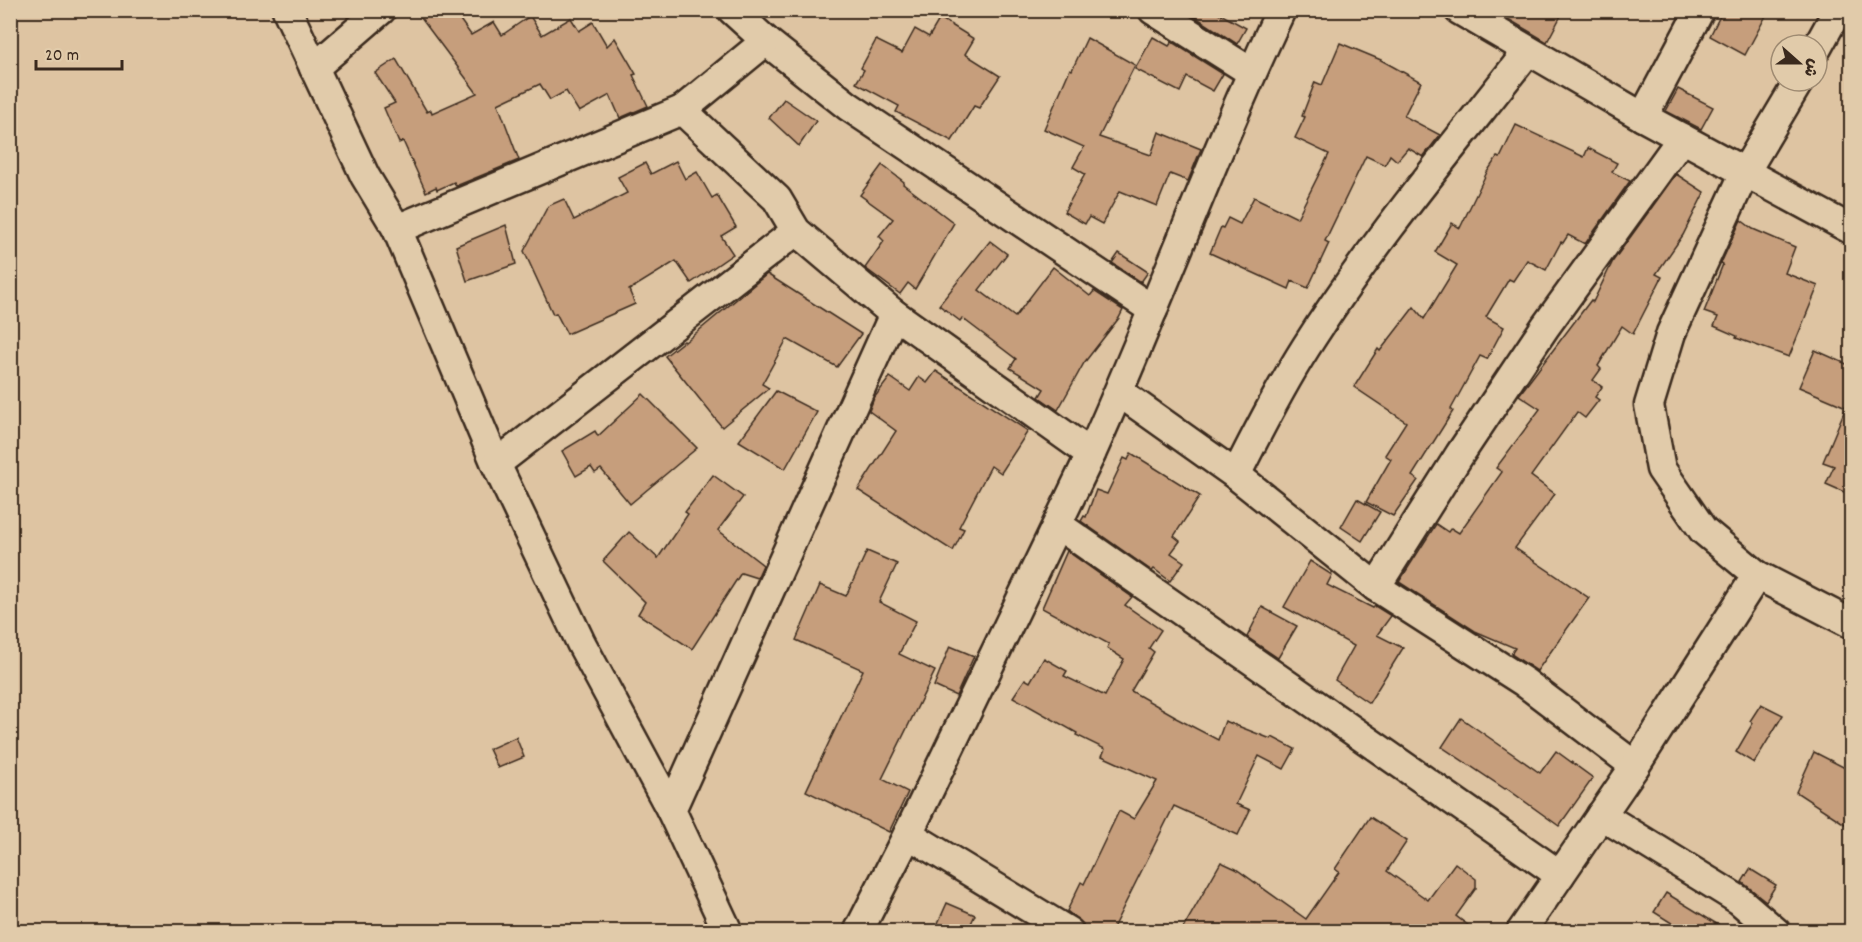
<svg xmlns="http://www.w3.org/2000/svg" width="1862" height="942" font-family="Dekko,'Playpen Sans Arabic',sans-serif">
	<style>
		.building { fill: #c69e7c; stroke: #3b2a1e; stroke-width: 1.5 }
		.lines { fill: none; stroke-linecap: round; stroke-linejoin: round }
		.minor-casing { stroke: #3b2a1e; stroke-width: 33 }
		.minor { stroke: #e1cbaa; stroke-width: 28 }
	</style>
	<rect width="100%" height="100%" fill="#dec4a2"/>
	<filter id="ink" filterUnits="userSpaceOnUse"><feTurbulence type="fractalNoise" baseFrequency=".0167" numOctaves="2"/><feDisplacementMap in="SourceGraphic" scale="12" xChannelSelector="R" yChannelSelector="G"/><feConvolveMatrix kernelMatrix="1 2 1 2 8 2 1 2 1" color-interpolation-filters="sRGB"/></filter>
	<g filter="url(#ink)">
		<g class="building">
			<path d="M 415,10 L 453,10 L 471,35 L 494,22 L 502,35 L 530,16 L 542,35 L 571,18 L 579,31 L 593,22 L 607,46 L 615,38 L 636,74 L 633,75 L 648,106 L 620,118 L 610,95 L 579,112 L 566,91 L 550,100 L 540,84 L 498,104 L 519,160 L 456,186 L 454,182 L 437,190 L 436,187 L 426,192 L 403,141 L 399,143 L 384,108 L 395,103 L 375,73 L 396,59 L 427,112 L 431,110 L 432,113 L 477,93 Z"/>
			<path d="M 1193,10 L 1213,10 L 1246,28 L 1237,44 L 1191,14 Z"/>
			<path d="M 1493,10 L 1564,10 L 1547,42 Z"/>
			<path d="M 1723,10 L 1769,10 L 1745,55 L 1710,36 Z"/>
			<path d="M 940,18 L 974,39 L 965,54 L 1000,76 L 979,108 L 974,106 L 952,141 L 896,112 L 899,106 L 856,83 L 864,70 L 861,68 L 876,40 L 902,53 L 915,29 L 929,37 Z"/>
			<path d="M 1153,37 L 1169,46 L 1172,42 L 1223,74 L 1213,91 L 1187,77 L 1180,92 L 1135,69 Z"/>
			<path d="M 1087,38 L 1135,65 L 1099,137 L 1151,155 L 1159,132 L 1201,149 L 1188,181 L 1170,174 L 1157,206 L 1120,191 L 1102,224 L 1089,217 L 1085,224 L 1064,212 L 1085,174 L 1073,167 L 1084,147 L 1044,129 L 1070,69 L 1072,70 Z"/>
			<path d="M 1340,43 L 1381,60 L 1421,82 L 1404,116 L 1440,135 L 1423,157 L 1408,148 L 1397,161 L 1390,155 L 1385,165 L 1366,156 L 1325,241 L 1329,243 L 1308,288 L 1292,281 L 1289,289 L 1210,253 L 1221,227 L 1223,228 L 1228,218 L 1240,224 L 1254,197 L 1297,218 L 1329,154 L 1295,138 L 1305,117 L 1302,116 L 1315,82 L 1322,85 Z"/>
			<path d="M 1678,89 L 1713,107 L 1701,129 L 1666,111 Z"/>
			<path d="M 784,99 L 816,121 L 799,146 L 769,118 Z"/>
			<path d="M 1516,125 L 1584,157 L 1588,148 L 1617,163 L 1612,172 L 1630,181 L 1585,244 L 1568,235 L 1563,243 L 1561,242 L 1546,270 L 1527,260 L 1513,281 L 1509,279 L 1486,317 L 1504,327 L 1487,359 L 1480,356 L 1451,409 L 1453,411 L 1412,476 L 1418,480 L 1393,516 L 1366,502 L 1391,459 L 1385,455 L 1406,422 L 1354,387 L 1378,349 L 1380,351 L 1414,307 L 1424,319 L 1457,265 L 1435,252 L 1452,223 L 1460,228 L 1487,172 L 1497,157 L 1500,158 Z"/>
			<path d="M 676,161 L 685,179 L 697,172 L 712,198 L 717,195 L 736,227 L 721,236 L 733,254 L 691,283 L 676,261 L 629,290 L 635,304 L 567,334 L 556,313 L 553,314 L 524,251 L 548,206 L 564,199 L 574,220 L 627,193 L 618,177 L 645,163 L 651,174 Z"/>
			<path d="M 882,165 L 904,182 L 903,184 L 954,223 L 915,289 L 908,283 L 900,294 L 865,268 L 884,241 L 879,236 L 893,219 L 860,195 Z"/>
			<path d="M 1676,174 L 1704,192 L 1703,195 L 1683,235 L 1656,274 L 1662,277 L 1633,334 L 1622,326 L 1598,366 L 1601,369 L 1593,380 L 1602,387 L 1595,397 L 1599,400 L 1585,418 L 1577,412 L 1531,476 L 1555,494 L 1515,548 L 1589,598 L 1537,671 L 1511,654 L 1515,648 L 1475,631 L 1399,582 L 1436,524 L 1448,532 L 1451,528 L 1459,533 L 1502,472 L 1496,468 L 1540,409 L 1519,395 L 1591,300 L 1593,302 L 1613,261 Z"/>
			<path d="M 1741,220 L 1753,229 L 1795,247 L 1785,273 L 1818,286 L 1789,357 L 1736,338 L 1737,336 L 1714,326 L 1718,317 L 1704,312 L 1723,264 L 1721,263 Z"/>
			<path d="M 506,225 L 516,264 L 467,281 L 456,246 Z"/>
			<path d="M 990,241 L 1007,254 L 979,290 L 1015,317 L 1053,267 L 1090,296 L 1094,291 L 1123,310 L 1119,318 L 1084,363 L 1058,410 L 1039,397 L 1044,389 L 1010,368 L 1016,359 L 962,318 L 960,321 L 939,305 Z"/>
			<path d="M 1119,253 L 1148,272 L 1141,282 L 1112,263 Z"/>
			<path d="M 767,274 L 861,334 L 837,367 L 787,339 L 762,384 L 769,388 L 722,427 L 665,356 L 684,341 L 685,342 Z"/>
			<path d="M 1815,350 L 1851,366 L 1851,495 L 1826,484 L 1834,466 L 1823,462 L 1846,407 L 1799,387 Z"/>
			<path d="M 936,371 L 1028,431 L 1001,473 L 991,466 L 959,527 L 964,529 L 953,551 L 858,490 L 896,431 L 869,411 L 874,398 L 890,377 L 910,391 L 919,377 L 927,383 Z"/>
			<path d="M 776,391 L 817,412 L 785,469 L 739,441 Z"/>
			<path d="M 643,394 L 697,448 L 630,504 L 601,469 L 595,473 L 591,467 L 576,476 L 562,451 L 595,431 L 598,436 Z"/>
			<path d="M 1131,453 L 1200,496 L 1174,536 L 1180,541 L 1171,553 L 1184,562 L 1170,581 L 1154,569 L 1152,571 L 1081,521 L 1084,516 L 1086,517 L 1096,490 L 1107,494 L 1124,458 L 1128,460 Z"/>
			<path d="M 713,475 L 743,497 L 718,530 L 763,565 L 757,578 L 741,573 L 692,649 L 638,614 L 645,602 L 603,561 L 629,532 L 658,558 L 688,514 L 685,512 Z"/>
			<path d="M 1357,499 L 1380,512 L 1362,541 L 1341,527 Z"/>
			<path d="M 867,551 L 897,564 L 879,602 L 916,621 L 899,654 L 935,671 L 882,779 L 908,792 L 889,832 L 806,791 L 863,670 L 796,640 L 820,585 L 846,596 Z"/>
			<path d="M 1067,551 L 1132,597 L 1125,605 L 1161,630 L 1149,648 L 1154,652 L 1131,691 L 1175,716 L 1174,717 L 1218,740 L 1225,721 L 1271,739 L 1272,737 L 1295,749 L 1284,769 L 1259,756 L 1236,804 L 1250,810 L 1238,835 L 1174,806 L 1111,932 L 1085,932 L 1083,924 L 1067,911 L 1081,882 L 1084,884 L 1119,811 L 1134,819 L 1157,781 L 1102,756 L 1105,749 L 1076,735 L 1077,733 L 1013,697 L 1025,679 L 1030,682 L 1044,658 L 1067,671 L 1064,676 L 1105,696 L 1124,659 L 1107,648 L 1109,644 L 1042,608 Z"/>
			<path d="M 1310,561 L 1332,575 L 1327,585 L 1373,608 L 1375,606 L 1391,616 L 1377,635 L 1403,648 L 1369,703 L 1335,680 L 1354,646 L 1284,607 Z"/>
			<path d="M 1262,607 L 1297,626 L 1278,658 L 1247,637 Z"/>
			<path d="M 950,646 L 974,656 L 956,696 L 934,686 Z"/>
			<path d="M 1761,704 L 1783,715 L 1754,763 L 1736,752 L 1753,723 L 1750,721 Z"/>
			<path d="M 1461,718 L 1540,773 L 1556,751 L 1593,778 L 1559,826 L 1506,788 L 1505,789 L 1442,747 Z"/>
			<path d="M 516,737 L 524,757 L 498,768 L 489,749 Z"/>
			<path d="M 1814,752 L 1851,771 L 1851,828 L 1796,792 Z"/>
			<path d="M 1370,817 L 1407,841 L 1387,871 L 1428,900 L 1455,863 L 1476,879 L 1476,888 L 1456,916 L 1477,932 L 1181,932 L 1221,862 L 1236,869 L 1306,919 L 1339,872 L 1335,869 Z"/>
			<path d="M 1750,869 L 1776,885 L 1766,901 L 1742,882 Z"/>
			<path d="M 1666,893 L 1730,932 L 1686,932 L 1654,912 Z"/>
			<path d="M 947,903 L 975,915 L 967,932 L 934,932 Z"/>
		</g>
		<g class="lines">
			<defs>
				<g id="minor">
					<path d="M 287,10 L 365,176 L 397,229 L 496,464 L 581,643 L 671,810 L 728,932"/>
					<path d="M 732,10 L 766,41 L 848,106 L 1153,310"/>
					<path d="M 1153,10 L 1251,72"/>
					<path d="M 1459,10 L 1643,117 L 1852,230"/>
					<path d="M 1817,48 L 1838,10"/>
					<path d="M 314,68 L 381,10"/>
					<path d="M 1799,81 L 1745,172 L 1671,333 L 1649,405 L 1661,469 L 1703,530 L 1757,575 L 1852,624"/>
					<path d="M 682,110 L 766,41"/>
					<path d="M 1643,117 L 1700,10"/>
					<path d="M 397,229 L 682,110 L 777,199 L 796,231 L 894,314 L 1091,454"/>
					<path d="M 1119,392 L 1236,475 L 1376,587 L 1524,682 L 1635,766"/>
					<path d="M 496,464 L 796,231"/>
					<path d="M 1236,475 C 1258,431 1280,388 1306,347 C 1372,243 1452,148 1528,51"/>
					<path d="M 1058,525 L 1560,875"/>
					<path d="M 1376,587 L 1460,454 L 1545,327 L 1682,138"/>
					<path d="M 671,810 L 894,314"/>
					<path d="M 1601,815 L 1739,900 L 1776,932"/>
					<path d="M 908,834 L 1069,932"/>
					<path d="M 858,932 L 908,834 L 1091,454 C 1157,308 1212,156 1281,10"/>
					<path d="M 1521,932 L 1635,766 L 1757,575"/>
				</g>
			</defs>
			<use href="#minor" class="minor-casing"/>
			<use href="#minor" class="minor"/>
		</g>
	</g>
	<rect width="1862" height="942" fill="none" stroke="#e1cbaa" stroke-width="36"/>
	<rect x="18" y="18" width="1826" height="906" fill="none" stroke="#3b2a1e" stroke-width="2" filter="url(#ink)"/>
	<g transform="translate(1799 63) rotate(111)"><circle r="28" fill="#e1cbaa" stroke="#9f8b72" stroke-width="1.5"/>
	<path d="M0-4.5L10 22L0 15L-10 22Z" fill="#3b2a1e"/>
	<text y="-9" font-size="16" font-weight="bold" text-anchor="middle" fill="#3b2a1e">ش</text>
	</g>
	<path d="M36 60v9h86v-9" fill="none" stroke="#3b2a1e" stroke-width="3"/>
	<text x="45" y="60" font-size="18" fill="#3b2a1e" stroke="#e1cbaa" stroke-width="4.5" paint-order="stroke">20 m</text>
</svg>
